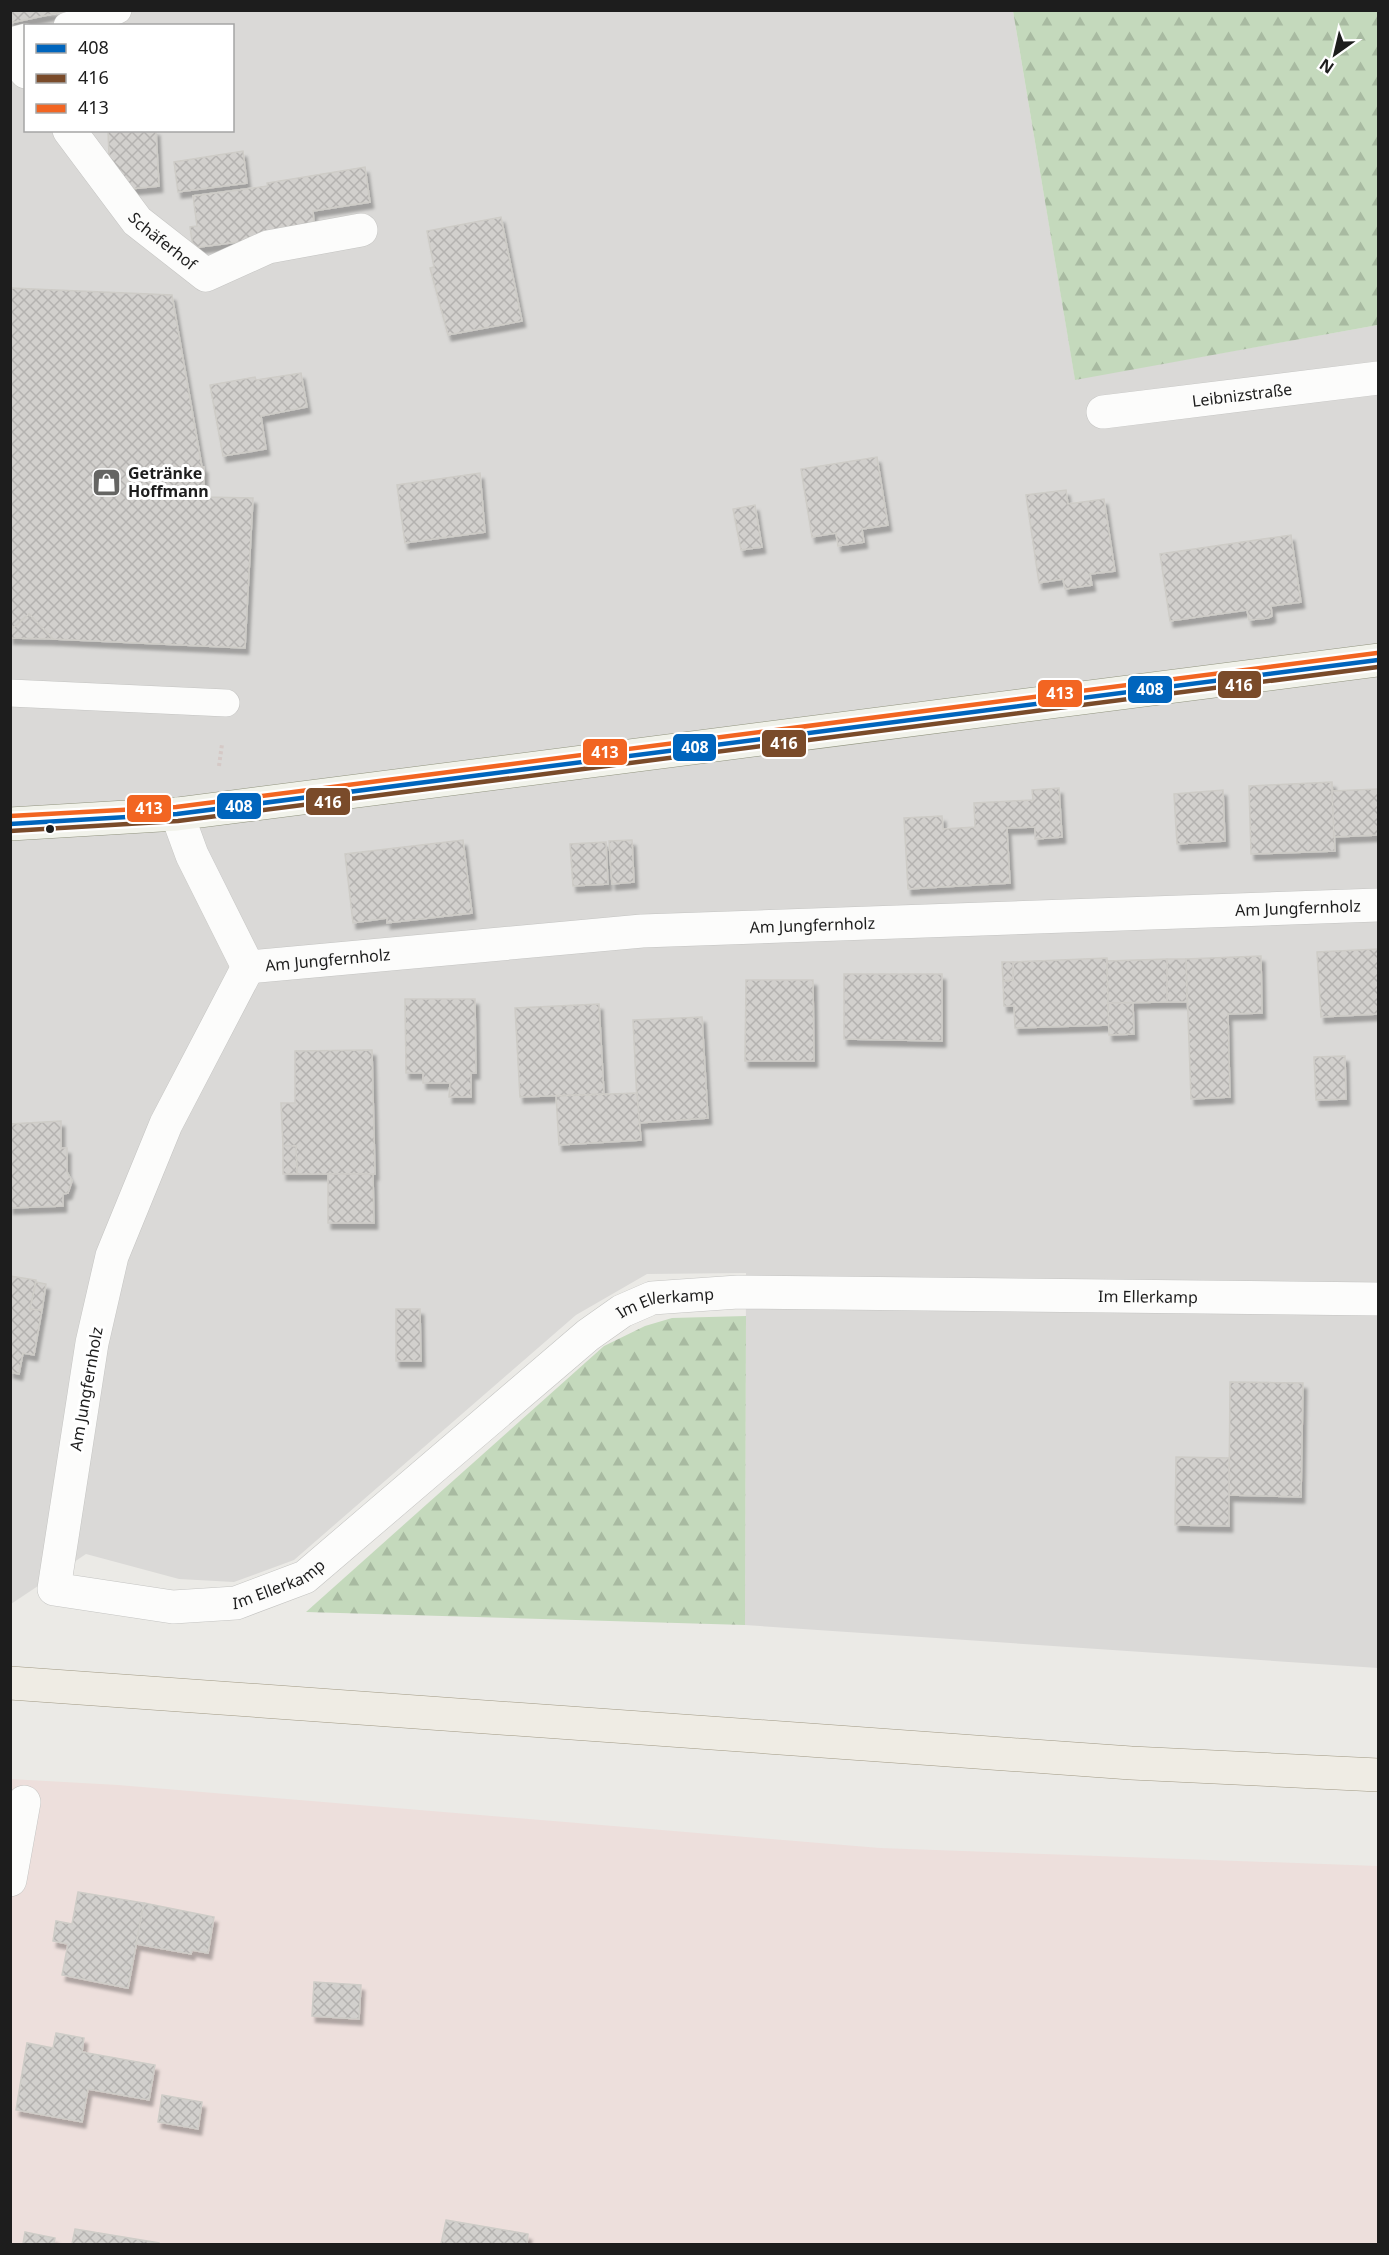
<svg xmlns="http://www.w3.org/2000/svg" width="1389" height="2255" font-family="'Noto Sans',sans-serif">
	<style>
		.residential { fill: #dad9d7; fill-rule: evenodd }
		.commercial { fill: #eddfdc }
		.forest { fill: url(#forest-firs) }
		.building { fill: url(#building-cross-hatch); stroke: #ceccc7; stroke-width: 1.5; filter: url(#shadow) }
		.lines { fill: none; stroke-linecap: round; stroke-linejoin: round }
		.lane-casing { stroke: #c4c4c2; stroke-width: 28 }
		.street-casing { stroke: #c4c4c2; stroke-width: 34 }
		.secondary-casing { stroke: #91947f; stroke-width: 34 }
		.primary-casing { stroke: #a09984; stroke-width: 34 }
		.path { stroke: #d5c9c6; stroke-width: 4; stroke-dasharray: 3 3; stroke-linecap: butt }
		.lane { stroke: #fcfcfb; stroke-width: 27 }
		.street { stroke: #fcfcfb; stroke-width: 33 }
		.secondary { stroke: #f1f2ea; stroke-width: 33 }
		.primary { stroke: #efece4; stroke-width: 33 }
		.bus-1-casing { stroke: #fff; stroke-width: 9 }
		.bus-2-casing { stroke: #fff; stroke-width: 9 }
		.bus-3-casing { stroke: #fff; stroke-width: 9 }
		.bus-1 { stroke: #0065bd; stroke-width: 4.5 }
		.bus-2 { stroke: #7a4b2a; stroke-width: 4.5 }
		.bus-3 { stroke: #f26522; stroke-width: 4.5 }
		.bus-dot { fill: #1d1d1d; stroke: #fff; stroke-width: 2 }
		.labels { text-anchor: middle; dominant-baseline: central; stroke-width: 6; stroke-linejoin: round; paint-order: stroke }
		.street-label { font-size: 16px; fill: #1d1d1d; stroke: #fff }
		.poi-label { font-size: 16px; font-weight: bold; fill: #1d1d1d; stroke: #fff; text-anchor: start }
		.line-badge { stroke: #fff; stroke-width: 2 }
		.badge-label { font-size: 16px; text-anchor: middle; font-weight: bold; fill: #fff }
	</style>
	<defs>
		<pattern id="forest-firs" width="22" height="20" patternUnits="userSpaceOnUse" patternTransform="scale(1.5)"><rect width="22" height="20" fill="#c4d9bc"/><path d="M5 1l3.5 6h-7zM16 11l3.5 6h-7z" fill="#a8baa1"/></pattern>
		<pattern id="building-cross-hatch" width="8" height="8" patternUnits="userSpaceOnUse" patternTransform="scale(1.5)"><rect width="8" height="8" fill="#d2d0cd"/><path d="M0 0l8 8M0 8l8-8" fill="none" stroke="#b4b2b0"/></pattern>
		<filter id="shadow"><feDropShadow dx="3.5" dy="6" stdDeviation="1.5" flood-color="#0004"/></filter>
	</defs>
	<rect width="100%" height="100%" fill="#ebeae6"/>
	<path class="residential" d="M 11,11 L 1013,11 L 1075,379 L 1378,325 L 1378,1668 L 745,1625 L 746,1273 L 647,1274 L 576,1315 L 294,1560 L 234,1582 L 179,1579 L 86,1554 L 11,1604 ZM 26,26 L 232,26 L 232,130 L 26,130 Z"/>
	<path class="commercial" d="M 10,1779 L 118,1785 L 880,1848 L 1378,1866 L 1378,2244 L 11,2244 Z"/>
	<g class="forest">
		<path d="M 1013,11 L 1378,11 L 1378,325 L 1075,380 Z"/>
		<path d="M 746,1316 L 745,1625 L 306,1612 L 604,1346 L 645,1326 L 672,1318 Z"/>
	</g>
	<g class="building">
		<path d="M 10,10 L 71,10 L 10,23 Z"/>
		<path d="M 108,130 L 156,130 L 159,186 L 130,189 L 109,156 Z"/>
		<path d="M 243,151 L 247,183 L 178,192 L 174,162 Z"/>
		<path d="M 365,167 L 370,202 L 313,211 L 314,223 L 306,233 L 193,248 L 190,227 L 197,226 L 193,196 L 268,186 L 267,183 Z"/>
		<path d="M 501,217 L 522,321 L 448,335 L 430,268 L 434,267 L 427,231 Z"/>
		<path d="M 10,288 L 172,295 L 202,467 L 204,467 L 204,497 L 253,498 L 245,648 L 53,639 L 29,614 L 13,628 L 10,625 Z"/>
		<path d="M 301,373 L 307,407 L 261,416 L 266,449 L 223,456 L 210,385 L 255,377 L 256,380 Z"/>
		<path d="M 877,457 L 888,525 L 862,529 L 864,542 L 838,546 L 836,533 L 812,537 L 801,469 Z"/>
		<path d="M 480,473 L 485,532 L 405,543 L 397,485 Z"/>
		<path d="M 1066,490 L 1068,504 L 1104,499 L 1115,571 L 1090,574 L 1092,585 L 1065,589 L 1063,579 L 1039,583 L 1026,495 Z"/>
		<path d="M 755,505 L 762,547 L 741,550 L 733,509 Z"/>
		<path d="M 1291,535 L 1301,602 L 1271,606 L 1272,616 L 1268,618 L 1249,620 L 1247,610 L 1170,621 L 1160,554 Z"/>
		<path d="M 29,614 L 53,639 L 10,638 L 10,625 L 13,628 Z"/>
		<path d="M 1332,782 L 1335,851 L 1251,854 L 1249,786 Z"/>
		<path d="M 1059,788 L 1062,837 L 1035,839 L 1035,827 L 1007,828 L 1010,883 L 908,889 L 904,818 L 942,816 L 943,829 L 975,827 L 974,803 L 1033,800 L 1032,790 Z"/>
		<path d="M 1378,789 L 1378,835 L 1334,837 L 1332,791 Z"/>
		<path d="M 1223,790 L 1225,841 L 1177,844 L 1174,794 Z"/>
		<path d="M 463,840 L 472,913 L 387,923 L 387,918 L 353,923 L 345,854 Z"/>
		<path d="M 632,840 L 634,882 L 612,884 L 609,841 Z"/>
		<path d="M 606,842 L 608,884 L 573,886 L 570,844 Z"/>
		<path d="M 1378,949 L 1378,1014 L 1321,1017 L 1317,952 Z"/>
		<path d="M 1261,956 L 1262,1013 L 1228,1014 L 1230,1097 L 1191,1099 L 1186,959 Z"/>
		<path d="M 1107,958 L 1109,1025 L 1015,1028 L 1014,1006 L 1004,1006 L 1003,981 L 1013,980 L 1013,962 Z"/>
		<path d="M 1167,959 L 1186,959 L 1187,1002 L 1167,1002 Z"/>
		<path d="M 1167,959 L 1167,1002 L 1108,1003 L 1107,961 Z"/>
		<path d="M 1002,962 L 1013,962 L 1013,980 L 1003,981 Z"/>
		<path d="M 844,974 L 942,974 L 942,1041 L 844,1039 Z"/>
		<path d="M 746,980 L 813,980 L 814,1061 L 745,1061 Z"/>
		<path d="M 405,999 L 475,999 L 476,1073 L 471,1073 L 471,1097 L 449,1097 L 450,1083 L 423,1083 L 423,1073 L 406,1073 Z"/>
		<path d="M 1108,1003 L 1133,1003 L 1134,1034 L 1109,1035 Z"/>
		<path d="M 599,1004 L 604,1094 L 520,1097 L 515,1008 Z"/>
		<path d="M 702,1017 L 708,1118 L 638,1123 L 633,1020 Z"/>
		<path d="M 372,1050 L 375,1174 L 297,1174 L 296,1146 L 283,1146 L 281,1103 L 295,1103 L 295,1051 Z"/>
		<path d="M 1345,1056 L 1346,1099 L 1316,1100 L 1314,1057 Z"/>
		<path d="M 637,1093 L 641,1140 L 559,1145 L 556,1096 Z"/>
		<path d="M 61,1121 L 61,1148 L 67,1148 L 67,1172 L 72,1181 L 68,1193 L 63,1194 L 63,1206 L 10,1208 L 10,1124 Z"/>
		<path d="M 283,1146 L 296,1146 L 297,1174 L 283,1174 Z"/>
		<path d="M 328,1174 L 373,1174 L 374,1223 L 328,1223 Z"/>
		<path d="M 10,1276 L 36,1280 L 30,1309 L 42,1310 L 34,1355 L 23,1353 L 19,1374 L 10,1372 Z"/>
		<path d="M 36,1282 L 46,1284 L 42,1310 L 30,1309 Z"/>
		<path d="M 396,1309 L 420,1309 L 421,1361 L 396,1361 Z"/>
		<path d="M 1230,1382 L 1303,1383 L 1301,1497 L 1229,1495 Z"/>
		<path d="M 1176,1457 L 1229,1458 L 1229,1526 L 1175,1525 Z"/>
		<path d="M 78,1892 L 144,1903 L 128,1988 L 62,1975 L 68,1944 L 53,1941 L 56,1921 L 72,1924 Z"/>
		<path d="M 144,1903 L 214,1917 L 208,1953 L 192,1950 L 191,1954 L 136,1944 Z"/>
		<path d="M 314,1982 L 361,1985 L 359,2019 L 312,2016 Z"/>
		<path d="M 56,2033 L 84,2038 L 82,2052 L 155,2065 L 149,2100 L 88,2089 L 82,2122 L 16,2110 L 27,2043 L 53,2048 Z"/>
		<path d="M 162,2095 L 202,2102 L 198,2129 L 158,2122 Z"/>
		<path d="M 446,2220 L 528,2234 L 527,2244 L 441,2244 Z"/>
		<path d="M 75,2229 L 159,2243 L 159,2244 L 72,2244 Z"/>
		<path d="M 25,2232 L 55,2238 L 54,2244 L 23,2244 Z"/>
	</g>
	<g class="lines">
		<defs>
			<g id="lane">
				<path d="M 67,26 L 118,10"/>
				<path d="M 10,41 L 26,37"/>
				<path d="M 10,693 L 226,703"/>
			</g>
			<g id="street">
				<path d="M 10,52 L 26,72"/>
				<path id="s1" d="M 69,130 L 137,221 L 206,275 L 268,247 L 361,230"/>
				<path id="s2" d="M 1103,412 L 1378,378"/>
				<path d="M 177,814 L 192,855 L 248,967"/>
				<path id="s3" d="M 248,967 L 166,1124 L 112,1256 L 92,1343 L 54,1589 L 173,1607 L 236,1603 L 305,1577 L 588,1335 L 622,1311 L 652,1298 L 738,1292 L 1378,1299"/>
				<path id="s4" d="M 248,967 L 642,931 L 1378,905"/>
				<path d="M 10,1880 L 24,1802"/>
			</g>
			<path id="secondary" d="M 10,824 L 177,814 L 1378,660"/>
			<path id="primary" d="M 10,1683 L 1131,1763 L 1378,1775"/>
		</defs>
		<use href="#lane" class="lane-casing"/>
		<use href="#street" class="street-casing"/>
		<use href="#secondary" class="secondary-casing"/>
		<use href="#primary" class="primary-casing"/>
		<path class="path" d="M 219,766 L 222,744"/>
		<use href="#lane" class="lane"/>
		<use href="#street" class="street"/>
		<use href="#secondary" class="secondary"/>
		<use href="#primary" class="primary"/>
		<defs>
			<path id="bus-1" d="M 10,824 L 177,814 L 1378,660"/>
			<path id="bus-2" d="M 10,831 L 178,821 L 1378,667"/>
			<path id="bus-3" d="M 10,816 L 176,807 L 1377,653"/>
		</defs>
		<use href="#bus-1" class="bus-1-casing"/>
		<use href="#bus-2" class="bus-2-casing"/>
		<use href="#bus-3" class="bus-3-casing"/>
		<use href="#bus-1" class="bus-1"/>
		<use href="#bus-2" class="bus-2"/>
		<use href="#bus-3" class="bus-3"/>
	</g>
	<defs>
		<symbol id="shop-square" viewBox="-11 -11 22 22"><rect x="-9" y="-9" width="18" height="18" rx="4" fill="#656563" stroke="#fff"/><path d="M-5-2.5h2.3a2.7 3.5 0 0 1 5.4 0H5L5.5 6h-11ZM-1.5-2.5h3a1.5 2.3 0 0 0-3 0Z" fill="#fff"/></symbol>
	</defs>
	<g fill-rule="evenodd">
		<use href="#shop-square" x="90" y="466" width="33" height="33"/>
	</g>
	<circle class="bus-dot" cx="50" cy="829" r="5"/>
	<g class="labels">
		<g class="street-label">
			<text stroke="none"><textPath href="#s1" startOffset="146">Schäferhof</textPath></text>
			<text stroke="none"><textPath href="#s2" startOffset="140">Leibnizstraße</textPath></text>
			<text stroke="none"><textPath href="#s4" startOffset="1052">Am Jungfernholz</textPath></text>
			<text stroke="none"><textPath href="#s4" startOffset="566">Am Jungfernholz</textPath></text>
			<text stroke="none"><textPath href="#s4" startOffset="80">Am Jungfernholz</textPath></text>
			<text stroke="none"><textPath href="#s3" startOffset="1858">Im Ellerkamp</textPath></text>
			<text stroke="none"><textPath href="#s3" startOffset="1374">Im Ellerkamp</textPath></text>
			<text transform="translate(86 1389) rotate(-80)">Am Jungfernholz</text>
			<text stroke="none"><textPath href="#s3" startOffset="888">Im Ellerkamp</textPath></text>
		</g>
		<g class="poi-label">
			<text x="128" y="473">Getränke<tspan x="128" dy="18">Hoffmann</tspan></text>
		</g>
	</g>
	<g class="line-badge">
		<rect x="1217" y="670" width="45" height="29" rx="6" fill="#7a4b2a"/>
		<rect x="1127" y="675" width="46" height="29" rx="6" fill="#0065bd"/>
		<rect x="1037" y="679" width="46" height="29" rx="6" fill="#f26522"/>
		<rect x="761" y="729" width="46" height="29" rx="6" fill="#7a4b2a"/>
		<rect x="672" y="733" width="45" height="29" rx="6" fill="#0065bd"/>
		<rect x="582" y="738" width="46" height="28" rx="6" fill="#f26522"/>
		<rect x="305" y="787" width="46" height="29" rx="6" fill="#7a4b2a"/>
		<rect x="216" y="792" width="46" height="28" rx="6" fill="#0065bd"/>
		<rect x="126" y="794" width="46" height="29" rx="6" fill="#f26522"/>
	</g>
	<g class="badge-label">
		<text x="1239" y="691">416</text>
		<text x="1150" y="695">408</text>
		<text x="1060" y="699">413</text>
		<text x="784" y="749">416</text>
		<text x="695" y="753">408</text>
		<text x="605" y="758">413</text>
		<text x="328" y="808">416</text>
		<text x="239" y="812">408</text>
		<text x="149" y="814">413</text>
	</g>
	<rect width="1389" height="2255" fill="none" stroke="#1d1d1d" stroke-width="24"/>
	<rect x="24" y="24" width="210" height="108" fill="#ffffff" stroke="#a5a5a5" stroke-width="1.5"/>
	<rect x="36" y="44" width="30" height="9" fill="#0065bd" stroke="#a5a5a5" stroke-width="1.5"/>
	<text x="78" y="54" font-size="18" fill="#1d1d1d">408</text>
	<rect x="36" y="74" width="30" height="9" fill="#7a4b2a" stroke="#a5a5a5" stroke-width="1.5"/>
	<text x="78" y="84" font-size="18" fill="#1d1d1d">416</text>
	<rect x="36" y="104" width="30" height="9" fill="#f26522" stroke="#a5a5a5" stroke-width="1.5"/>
	<text x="78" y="114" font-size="18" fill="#1d1d1d">413</text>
	<g transform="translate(1335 54) rotate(214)" stroke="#ffffff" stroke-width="4.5" paint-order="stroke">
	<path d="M0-4.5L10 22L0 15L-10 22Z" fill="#1d1d1d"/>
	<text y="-9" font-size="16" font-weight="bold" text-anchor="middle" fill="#1d1d1d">N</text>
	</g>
</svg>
